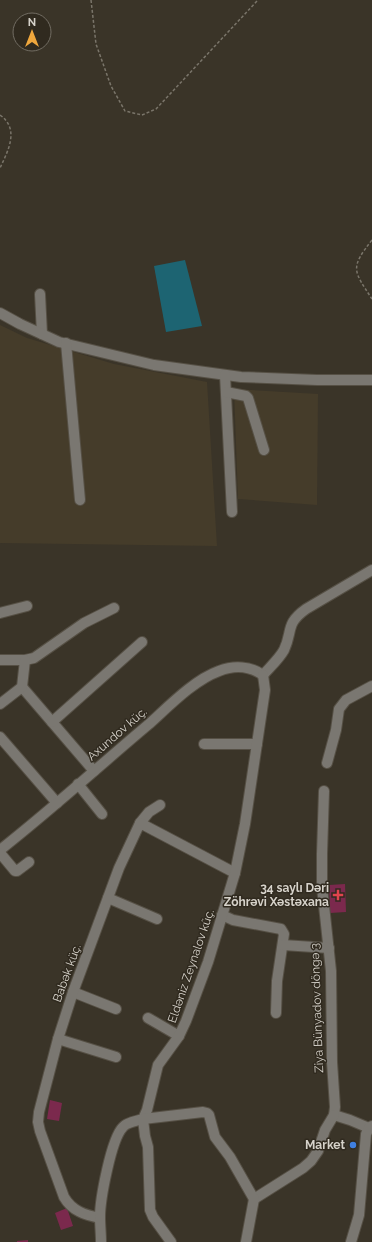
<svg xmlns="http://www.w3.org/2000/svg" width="372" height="1242" font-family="Raleway,sans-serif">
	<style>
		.built { fill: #453c2a }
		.water { fill: #1d6472 }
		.building { fill: #7b294d }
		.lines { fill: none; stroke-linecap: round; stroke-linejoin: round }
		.minor-casing { stroke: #565045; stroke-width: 12 }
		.path { stroke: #7a756a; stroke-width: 1.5; stroke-dasharray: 3 2; stroke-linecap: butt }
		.minor { stroke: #7a7771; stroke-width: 10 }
		.health-dot { fill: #e0444e; stroke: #302a1f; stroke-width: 1.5 }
		.shop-dot { fill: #3f7fe0; stroke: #302a1f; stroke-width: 1.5 }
		.labels { text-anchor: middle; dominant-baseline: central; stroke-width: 3; stroke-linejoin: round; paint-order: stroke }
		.street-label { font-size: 12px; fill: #d6d2ca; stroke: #302a1f }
		.poi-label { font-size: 12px; font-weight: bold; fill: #d6d2ca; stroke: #302a1f; text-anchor: end }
	</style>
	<rect width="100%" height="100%" fill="#3a3428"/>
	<g class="built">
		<path d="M 0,325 L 27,338 L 114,364 L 207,382 L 217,546 L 0,543 Z"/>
		<path d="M 234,389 L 318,394 L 317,505 L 238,499 Z"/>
	</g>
	<path class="water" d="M 185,260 L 202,326 L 166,332 L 154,266 Z"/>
	<g class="building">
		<path d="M 345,884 L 346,912 L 330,913 L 329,885 Z"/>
		<path d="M 50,1100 L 62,1103 L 59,1121 L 47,1119 Z"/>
		<path d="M 67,1208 L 73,1226 L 61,1230 L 55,1213 Z"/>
		<path d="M 28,1240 L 28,1242 L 17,1242 L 17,1241 Z"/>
	</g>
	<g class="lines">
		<defs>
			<g id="minor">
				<path d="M 40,294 L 42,334"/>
				<path d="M 0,313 L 20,324 L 59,342 L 154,365 L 241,377 L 317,380 L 372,380"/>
				<path d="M 66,343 L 80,500"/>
				<path d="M 225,375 L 232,512"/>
				<path d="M 226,392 L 246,396 L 248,398 L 264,450"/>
				<path d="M 0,613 L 27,606"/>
				<path d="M 0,660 L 25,660 L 34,658 L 84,623 L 114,608"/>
				<path d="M 263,675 C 270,667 279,659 284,650 C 293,631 285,624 306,609 L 372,570"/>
				<path d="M 22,687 L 94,771"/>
				<path d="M 0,704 L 22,687 L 25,660"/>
				<path d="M 52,722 L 142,642"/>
				<path d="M 0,737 L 57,803"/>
				<path d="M 204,744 L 257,744"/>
				<path d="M 327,763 L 336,730 L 339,709 L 346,700 L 372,686"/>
				<path d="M 78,784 L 102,814"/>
				<path d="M 324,791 L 322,854 L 322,887 L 331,971 L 332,1062 L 335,1107 L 334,1115 L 350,1120 L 369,1128"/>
				<path d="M 140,823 L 149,812 L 160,805"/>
				<path d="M 0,850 C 51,810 99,766 149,724 C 169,706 194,680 219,671 C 234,665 250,666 263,675"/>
				<path d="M 0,853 L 15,871 L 17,871 L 29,862"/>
				<path d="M 108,898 L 157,919"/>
				<path d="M 222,915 L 233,920 L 281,929 L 284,934 L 277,981 L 276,1013"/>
				<path d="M 283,945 L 329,948"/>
				<path d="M 73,992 L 116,1009"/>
				<path d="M 148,1018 L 179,1036"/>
				<path d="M 58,1039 L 116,1057"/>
				<path d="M 254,1199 L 303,1168 L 311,1161 L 318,1151 L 325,1130 L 334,1115"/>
				<path d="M 100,1218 C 85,1215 72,1211 64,1197 L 40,1131 L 38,1122 L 39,1112 L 58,1039 L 73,992 L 119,868 L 140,823 L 235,873"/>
				<path d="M 101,1242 C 101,1234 100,1225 100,1217 C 100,1200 111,1139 123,1127 C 127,1122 137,1121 143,1119 L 147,1110 L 158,1065 L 179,1036 L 186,1021 L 208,962 L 235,873 L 245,824 L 265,690 L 263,675"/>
				<path d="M 171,1242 L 153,1217 L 150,1210 L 148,1147 L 145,1136 L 143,1119 L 203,1112 L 207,1113 L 209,1115 L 215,1137 L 230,1157 L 254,1199 L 246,1242"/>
				<path d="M 351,1242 L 359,1215 L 366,1134 L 369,1128 L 372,1126"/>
			</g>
		</defs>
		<use href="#minor" class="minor-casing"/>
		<g class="path">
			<path d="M 91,0 L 96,44 L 111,86 L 125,111 L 142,115 L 156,109 L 258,0"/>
			<path d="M 0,115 C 20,129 8,151 0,168"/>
			<path d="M 372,240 C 350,268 353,270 372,299"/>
		</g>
		<use href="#minor" class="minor"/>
	</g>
	<path class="health-dot" d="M336 889h4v4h4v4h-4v4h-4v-4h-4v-4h4z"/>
	<circle class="shop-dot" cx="353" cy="1145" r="4"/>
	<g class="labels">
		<g class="street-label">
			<text transform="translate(117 734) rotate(-41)">Axundov küç.</text>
			<text transform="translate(191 966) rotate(-71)">Eldəniz Zeynalov küç.</text>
			<text transform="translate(67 973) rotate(-70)">Babək küç.</text>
			<text transform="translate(317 1008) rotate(-92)">Ziya Bünyadov döngə 3</text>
		</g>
		<g class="poi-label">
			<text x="329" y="888">34 saylı Dəri<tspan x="329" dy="14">Zöhrəvi Xəstəxana</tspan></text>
			<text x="345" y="1145">Market</text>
		</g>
	</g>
	<g transform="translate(32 32)"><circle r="19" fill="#302a1f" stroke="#726d63"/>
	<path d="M0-3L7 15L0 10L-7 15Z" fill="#efa73d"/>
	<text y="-6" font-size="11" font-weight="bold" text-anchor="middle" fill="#d6d2ca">N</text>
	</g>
</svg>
